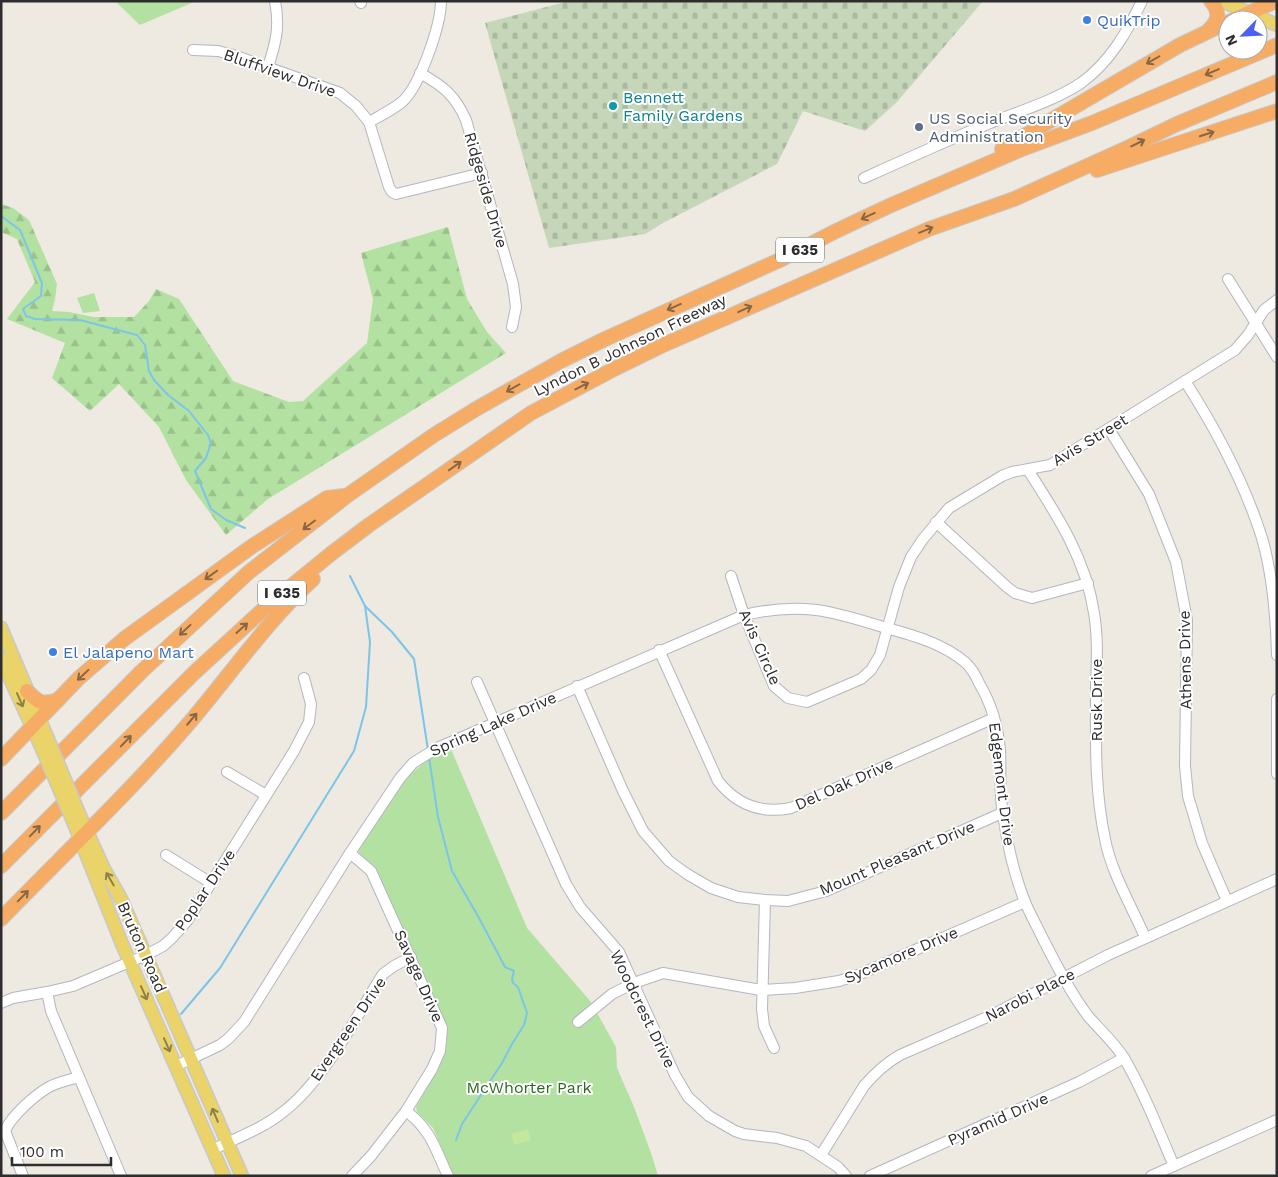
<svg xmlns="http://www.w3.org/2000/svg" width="1278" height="1177" font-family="'Work Sans',sans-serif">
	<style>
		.forest { fill: url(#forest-firs) }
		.cemetery { fill: url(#cemetery-stones) }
		.park { fill: #b3e1a1 }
		.pitch { fill: #c3e79d }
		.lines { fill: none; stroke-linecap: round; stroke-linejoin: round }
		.stream { stroke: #7bc5e9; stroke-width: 2 }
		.minor-casing { stroke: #b4b6c0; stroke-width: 12 }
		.major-casing { stroke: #c8c8c8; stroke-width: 15 }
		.highway-casing { stroke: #c8c8c8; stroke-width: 16 }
		.minor { stroke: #fff; stroke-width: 10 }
		.major { stroke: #ead46a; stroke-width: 12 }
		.highway { stroke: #f6ac64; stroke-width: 14 }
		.major-bridge-casing { stroke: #c8c8c8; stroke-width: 15; stroke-linecap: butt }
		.major-bridge { stroke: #ead46a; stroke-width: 12 }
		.oneway { stroke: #876646 }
		.oneway2 { stroke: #8c804c }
		.shop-dot { fill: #3f7fe0; stroke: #fff; stroke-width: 2 }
		.culture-dot { fill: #0f9aa8; stroke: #fff; stroke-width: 2 }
		.service-dot { fill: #5c6f8a; stroke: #fff; stroke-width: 2 }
		.labels { text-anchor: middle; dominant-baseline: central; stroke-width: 4; stroke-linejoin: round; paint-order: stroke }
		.shield { fill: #fff; stroke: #6c6c6c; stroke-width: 1 }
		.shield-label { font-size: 15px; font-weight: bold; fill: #2d2d2d }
		.shop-label { font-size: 16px; fill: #366cbe; stroke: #fff; text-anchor: start }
		.street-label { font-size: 16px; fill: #2d2d2d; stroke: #fff }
		.culture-label { font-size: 16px; fill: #0d838f; stroke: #fff; text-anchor: start }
		.service-label { font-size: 16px; fill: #4e5e75; stroke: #fff; text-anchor: start }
		.park-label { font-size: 16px; fill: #2a681f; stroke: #fff }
	</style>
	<defs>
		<pattern id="forest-firs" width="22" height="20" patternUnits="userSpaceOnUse" patternTransform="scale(1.25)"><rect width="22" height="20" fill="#b3e1a1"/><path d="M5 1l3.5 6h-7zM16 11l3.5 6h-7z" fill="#9ac18b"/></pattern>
		<pattern id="cemetery-stones" width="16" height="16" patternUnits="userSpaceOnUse" patternTransform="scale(1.25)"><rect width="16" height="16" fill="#c6d7b9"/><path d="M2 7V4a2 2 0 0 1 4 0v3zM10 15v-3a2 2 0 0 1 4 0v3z" fill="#aab99f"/></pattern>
	</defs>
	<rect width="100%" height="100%" fill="#eee9e1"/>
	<path class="forest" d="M 1,204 L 13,208 L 29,220 L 57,284 L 55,299 L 52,311 L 69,312 L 94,317 L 134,317 L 149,301 L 156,289 L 179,299 L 233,381 L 289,402 L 303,401 L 367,343 L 373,299 L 361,253 L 448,227 L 467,299 L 487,332 L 506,353 L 268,499 L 226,535 L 186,480 L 159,427 L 119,384 L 90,411 L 52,378 L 65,343 L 7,319 L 35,282 L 17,239 L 1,232 Z"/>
	<path class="cemetery" d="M 569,1 L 983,1 L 897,102 L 865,131 L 803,111 L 777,164 L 663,223 L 645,234 L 549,248 L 485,23 Z"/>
	<g class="park">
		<path d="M 115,1 L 196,1 L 140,25 Z"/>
		<path d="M 94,293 L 100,311 L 83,313 L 77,298 Z"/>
		<path d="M 451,749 L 527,928 L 591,1002 L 616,1047 L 617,1068 L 634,1107 L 651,1153 L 658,1176 L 454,1176 L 433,1128 L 417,1112 L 416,1107 L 442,1061 L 447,1038 L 444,1022 L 385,890 L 375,871 L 359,854 L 359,849 C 383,812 406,763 451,749 Z"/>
	</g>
	<path class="pitch" d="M 528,1129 L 531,1140 L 514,1145 L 511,1134 Z"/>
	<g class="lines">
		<g class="stream">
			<path d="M 1,216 L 20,230 L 42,283 L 41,296 L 23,309 L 26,316 L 35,319 L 80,320 L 137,335 L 145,345 L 149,371 L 154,380 L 168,395 L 189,411 L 208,435 L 211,443 L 206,458 L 195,471 L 211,509 L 226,520 L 245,528"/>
			<path d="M 365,606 L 392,632 L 414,659 L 428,750"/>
			<path d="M 429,757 L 438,817 L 452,871 L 479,918 L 505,967 L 514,971 L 512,979 L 513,983 L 518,987 L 527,1013 L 524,1025 L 512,1044 L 502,1063 L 462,1124 L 456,1140"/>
			<path d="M 181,1014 L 220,968 L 354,751 L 366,707 L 370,642 L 365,606 L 350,576"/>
		</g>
		<defs>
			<g id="minor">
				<path d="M 360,1 L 361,3"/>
				<path d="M 193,50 L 218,51 L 233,55 L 340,93 L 356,106 L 369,122 L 389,187 L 392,192 L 396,194 L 482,173"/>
				<path d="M 268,67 C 276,42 280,27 275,1"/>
				<path d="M 420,73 C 443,86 455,95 466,120 L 513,284 L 516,307 L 512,327"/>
				<path d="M 369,122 C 380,116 392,110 402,102 C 420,86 441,25 441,1"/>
				<path d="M 864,178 C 906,159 948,140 990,123 C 1020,111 1054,101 1081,83 C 1110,62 1127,32 1142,1"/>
				<path d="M 1228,279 L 1277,357"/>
				<path d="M 1185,381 C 1217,431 1244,481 1262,538 C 1273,576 1276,616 1277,655"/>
				<path d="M 1109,429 L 1149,494 L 1176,562 L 1187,620 L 1185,766 L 1188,796 L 1202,843 L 1227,901"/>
				<path d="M 1028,470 C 1057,515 1086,559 1094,613 C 1098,636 1097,661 1096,685 C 1096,736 1094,788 1105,839 C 1111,872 1132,907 1145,937"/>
				<path d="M 936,522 L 1007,587 L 1015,593 L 1032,598 L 1088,583"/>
				<path d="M 731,576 L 744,615 L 774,686 L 788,698 L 807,702 L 861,679 L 871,670 L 880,655 L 899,587 L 911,557 L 923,539 L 949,508 L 1002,476 L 1012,472 L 1050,465 L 1235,350 L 1248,335 L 1264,310 L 1277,300"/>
				<path d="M 659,650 L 718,781 C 737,805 761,814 791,808 L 994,718"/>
				<path d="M 477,682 L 566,884 L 580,907 L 619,952 L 675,1075 L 688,1097 L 709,1116 L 735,1131 L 744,1134 L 777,1138 L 806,1146 L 838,1167 L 846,1176"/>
				<path d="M 577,686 L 623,791 L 643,831 L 669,861 L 687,874 L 711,888 L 738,897 L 765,900 L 788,901 L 826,891 L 1002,813"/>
				<path d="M 1277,699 L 1277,774"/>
				<path d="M 227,772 L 266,795"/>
				<path d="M 350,853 L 371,871 L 442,1028 L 440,1051 L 432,1069 L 406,1111 L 371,1156 L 352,1176"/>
				<path d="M 166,855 L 211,883"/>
				<path d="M 765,900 L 762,1009 L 764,1026 L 774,1048"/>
				<path d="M 47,992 L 51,1011 L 121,1176"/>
				<path d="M 1,1003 L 13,998 L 47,992 L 73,986 L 146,955 L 163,946 L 172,938 L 187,921 L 242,834 L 294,751 L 309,722 L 311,704 L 304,678"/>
				<path d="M 578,1022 L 612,994 L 634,983 L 663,973 L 761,990 L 795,988 L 839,981 L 858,975 L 1025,902"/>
				<path d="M 176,1066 L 220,1045 L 228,1039 L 244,1022 L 350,853 L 400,778 L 413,763 L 437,748 L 744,615 C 800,602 829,610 883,627 C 912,635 943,643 966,663 C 971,668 976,676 979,683 C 991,703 998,727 1000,750 C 1001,771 999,793 1003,814 C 1007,843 1014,874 1025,902 C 1030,914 1037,926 1042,937 C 1056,964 1070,992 1088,1016 C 1100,1030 1114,1042 1124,1058 C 1144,1092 1158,1129 1174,1166"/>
				<path d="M 406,1111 C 431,1130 435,1148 448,1176"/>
				<path d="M 212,1150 C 236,1138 262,1129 283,1112 C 323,1082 356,1017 383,974 L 394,966 L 411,957"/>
				<path d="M 821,1155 L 864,1086 C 875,1073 886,1063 900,1055 L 992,1015 L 1108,955 L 1277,879"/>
				<path d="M 23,1176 L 5,1131 C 11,1116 35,1095 49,1087 C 58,1082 69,1080 79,1077"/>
				<path d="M 870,1176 L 1079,1082 L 1124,1058"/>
				<path d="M 1151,1176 L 1277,1120"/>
			</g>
			<g id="major">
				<path d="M 1222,1 L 1277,25"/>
				<path d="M 1,628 L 47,737"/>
				<path d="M 1,659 L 40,744"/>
				<path d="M 80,816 L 104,869 L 121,899 L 242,1176"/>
				<path d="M 73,821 L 122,944 L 224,1176"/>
			</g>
			<g id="highway">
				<path d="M 1233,20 L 1276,1"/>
				<path d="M 1209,30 C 1218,21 1221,13 1211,1"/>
				<path d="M 1002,149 L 1180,45 L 1228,22"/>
				<path d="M 1097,170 L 1277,111"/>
				<path d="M 27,691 C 39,703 41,705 58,700"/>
				<path d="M 1,759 L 79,678 L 124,639 L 251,547 L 327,498 L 344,496"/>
				<path d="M 1,813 L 142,671 L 249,572 L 348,495 L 434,435 L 476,409 L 561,361 L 603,340 L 782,259 L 834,232 L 889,206 L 1022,149 L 1092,123 L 1277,45"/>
				<path d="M 1,866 L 195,672 L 267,606 L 332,553 L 369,525 L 531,413 L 616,368 L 661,346 L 929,229 L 1014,199 L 1125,149 L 1177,124 L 1277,82"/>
				<path d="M 1,919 C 64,854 131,791 190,722 C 231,674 266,622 313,579"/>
			</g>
		</defs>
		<use href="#minor" class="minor-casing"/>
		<use href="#major" class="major-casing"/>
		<use href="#highway" class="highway-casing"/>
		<use href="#minor" class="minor"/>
		<use href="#major" class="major"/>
		<use href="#highway" class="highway"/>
		<defs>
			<g id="major-bridge">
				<path d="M 47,737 L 80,816"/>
				<path d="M 40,744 L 73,821"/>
			</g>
		</defs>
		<use href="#major-bridge" class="major-bridge-casing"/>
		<use href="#major-bridge" class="major-bridge"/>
	</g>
	<defs><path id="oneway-shaft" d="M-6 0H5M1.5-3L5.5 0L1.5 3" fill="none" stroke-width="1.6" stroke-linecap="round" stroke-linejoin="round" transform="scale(1.25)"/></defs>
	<g class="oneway">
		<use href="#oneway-shaft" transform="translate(1153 60) rotate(150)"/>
		<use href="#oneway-shaft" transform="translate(1212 72) rotate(157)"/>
		<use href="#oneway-shaft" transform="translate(1207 134) rotate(-18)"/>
		<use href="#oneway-shaft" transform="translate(1138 143) rotate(-26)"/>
		<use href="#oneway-shaft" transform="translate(868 216) rotate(155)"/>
		<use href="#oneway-shaft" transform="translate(926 230) rotate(-22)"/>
		<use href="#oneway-shaft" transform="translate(674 307) rotate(156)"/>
		<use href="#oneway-shaft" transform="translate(745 309) rotate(-24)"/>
		<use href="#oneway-shaft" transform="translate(582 386) rotate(-27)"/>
		<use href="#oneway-shaft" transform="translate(513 388) rotate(150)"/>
		<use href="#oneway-shaft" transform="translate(455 466) rotate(-35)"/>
		<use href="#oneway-shaft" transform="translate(309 525) rotate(143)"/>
		<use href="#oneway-shaft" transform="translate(211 575) rotate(145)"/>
		<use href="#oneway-shaft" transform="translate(242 628) rotate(-42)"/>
		<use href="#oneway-shaft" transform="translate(185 630) rotate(137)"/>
		<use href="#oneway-shaft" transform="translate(83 675) rotate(137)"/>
		<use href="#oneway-shaft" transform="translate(192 719) rotate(-50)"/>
		<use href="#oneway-shaft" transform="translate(126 741) rotate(-46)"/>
		<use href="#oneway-shaft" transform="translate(35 831) rotate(-46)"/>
		<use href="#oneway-shaft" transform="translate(23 896) rotate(-46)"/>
	</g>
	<g class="oneway2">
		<use href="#oneway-shaft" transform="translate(20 700) rotate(66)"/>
		<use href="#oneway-shaft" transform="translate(110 879) rotate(-120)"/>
		<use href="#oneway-shaft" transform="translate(144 993) rotate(66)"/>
		<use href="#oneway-shaft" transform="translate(167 1045) rotate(66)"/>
		<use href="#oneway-shaft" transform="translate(215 1115) rotate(-113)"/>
	</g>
	<g class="shop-dot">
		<circle cx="1087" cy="20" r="5"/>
		<circle cx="53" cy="652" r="5"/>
	</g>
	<circle class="culture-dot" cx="613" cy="106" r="5"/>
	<circle class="service-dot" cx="919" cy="127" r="5"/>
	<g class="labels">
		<g class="shield">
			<rect x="776" y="237.5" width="48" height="25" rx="4"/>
			<rect x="258" y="580.5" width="48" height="25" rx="4"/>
		</g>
		<g class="shield-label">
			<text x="800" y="250">I 635</text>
			<text x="282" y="593">I 635</text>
		</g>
		<g class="shop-label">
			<text x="1097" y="20">QuikTrip</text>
			<text x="63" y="652">El Jalapeno Mart</text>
		</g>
		<g class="street-label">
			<text transform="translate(280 73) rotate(19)">Bluffview Drive</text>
			<text transform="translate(486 190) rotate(74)">Ridgeside Drive</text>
			<text transform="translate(630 345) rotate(-26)">Lyndon B Johnson Freeway</text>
			<text transform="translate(1090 440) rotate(-31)">Avis Street</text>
			<text transform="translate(760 647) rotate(66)">Avis Circle</text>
			<text transform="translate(1185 660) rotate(-91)">Athens Drive</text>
			<text transform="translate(1096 700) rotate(-90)">Rusk Drive</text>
			<text transform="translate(493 724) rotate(-24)">Spring Lake Drive</text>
			<text transform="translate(844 784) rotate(-24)">Del Oak Drive</text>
			<text transform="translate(1002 784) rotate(83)">Edgemont Drive</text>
			<text transform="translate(897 858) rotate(-23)">Mount Pleasant Drive</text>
			<text transform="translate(205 890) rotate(-56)">Poplar Drive</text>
			<text transform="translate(142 947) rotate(66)">Bruton Road</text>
			<text transform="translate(901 955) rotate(-23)">Sycamore Drive</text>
			<text transform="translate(419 976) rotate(66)">Savage Drive</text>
			<text transform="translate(1030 995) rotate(-27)">Narobi Place</text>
			<text transform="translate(643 1009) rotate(64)">Woodcrest Drive</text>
			<text transform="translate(348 1029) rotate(-56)">Evergreen Drive</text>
			<text transform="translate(998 1119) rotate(-24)">Pyramid Drive</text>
		</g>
		<g class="culture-label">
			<text x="623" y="97">Bennett<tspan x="623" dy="18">Family Gardens</tspan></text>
		</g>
		<g class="service-label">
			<text x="929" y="118">US Social Security<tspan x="929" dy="18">Administration</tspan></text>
		</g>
		<g class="park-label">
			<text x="529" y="1087">McWhorter Park</text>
		</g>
	</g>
	<rect width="1278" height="1177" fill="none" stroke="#2d2d2d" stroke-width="5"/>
	<g transform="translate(1243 35) rotate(246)"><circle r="24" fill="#ffffff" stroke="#ababab"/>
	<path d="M0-4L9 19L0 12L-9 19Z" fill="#4b60f1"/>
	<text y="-8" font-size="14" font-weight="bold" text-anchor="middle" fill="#2d2d2d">N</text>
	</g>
	<path d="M12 1157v8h99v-8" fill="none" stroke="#2d2d2d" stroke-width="2.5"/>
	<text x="20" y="1157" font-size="15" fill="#2d2d2d" stroke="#ffffff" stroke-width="4" paint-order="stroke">100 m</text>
</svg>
